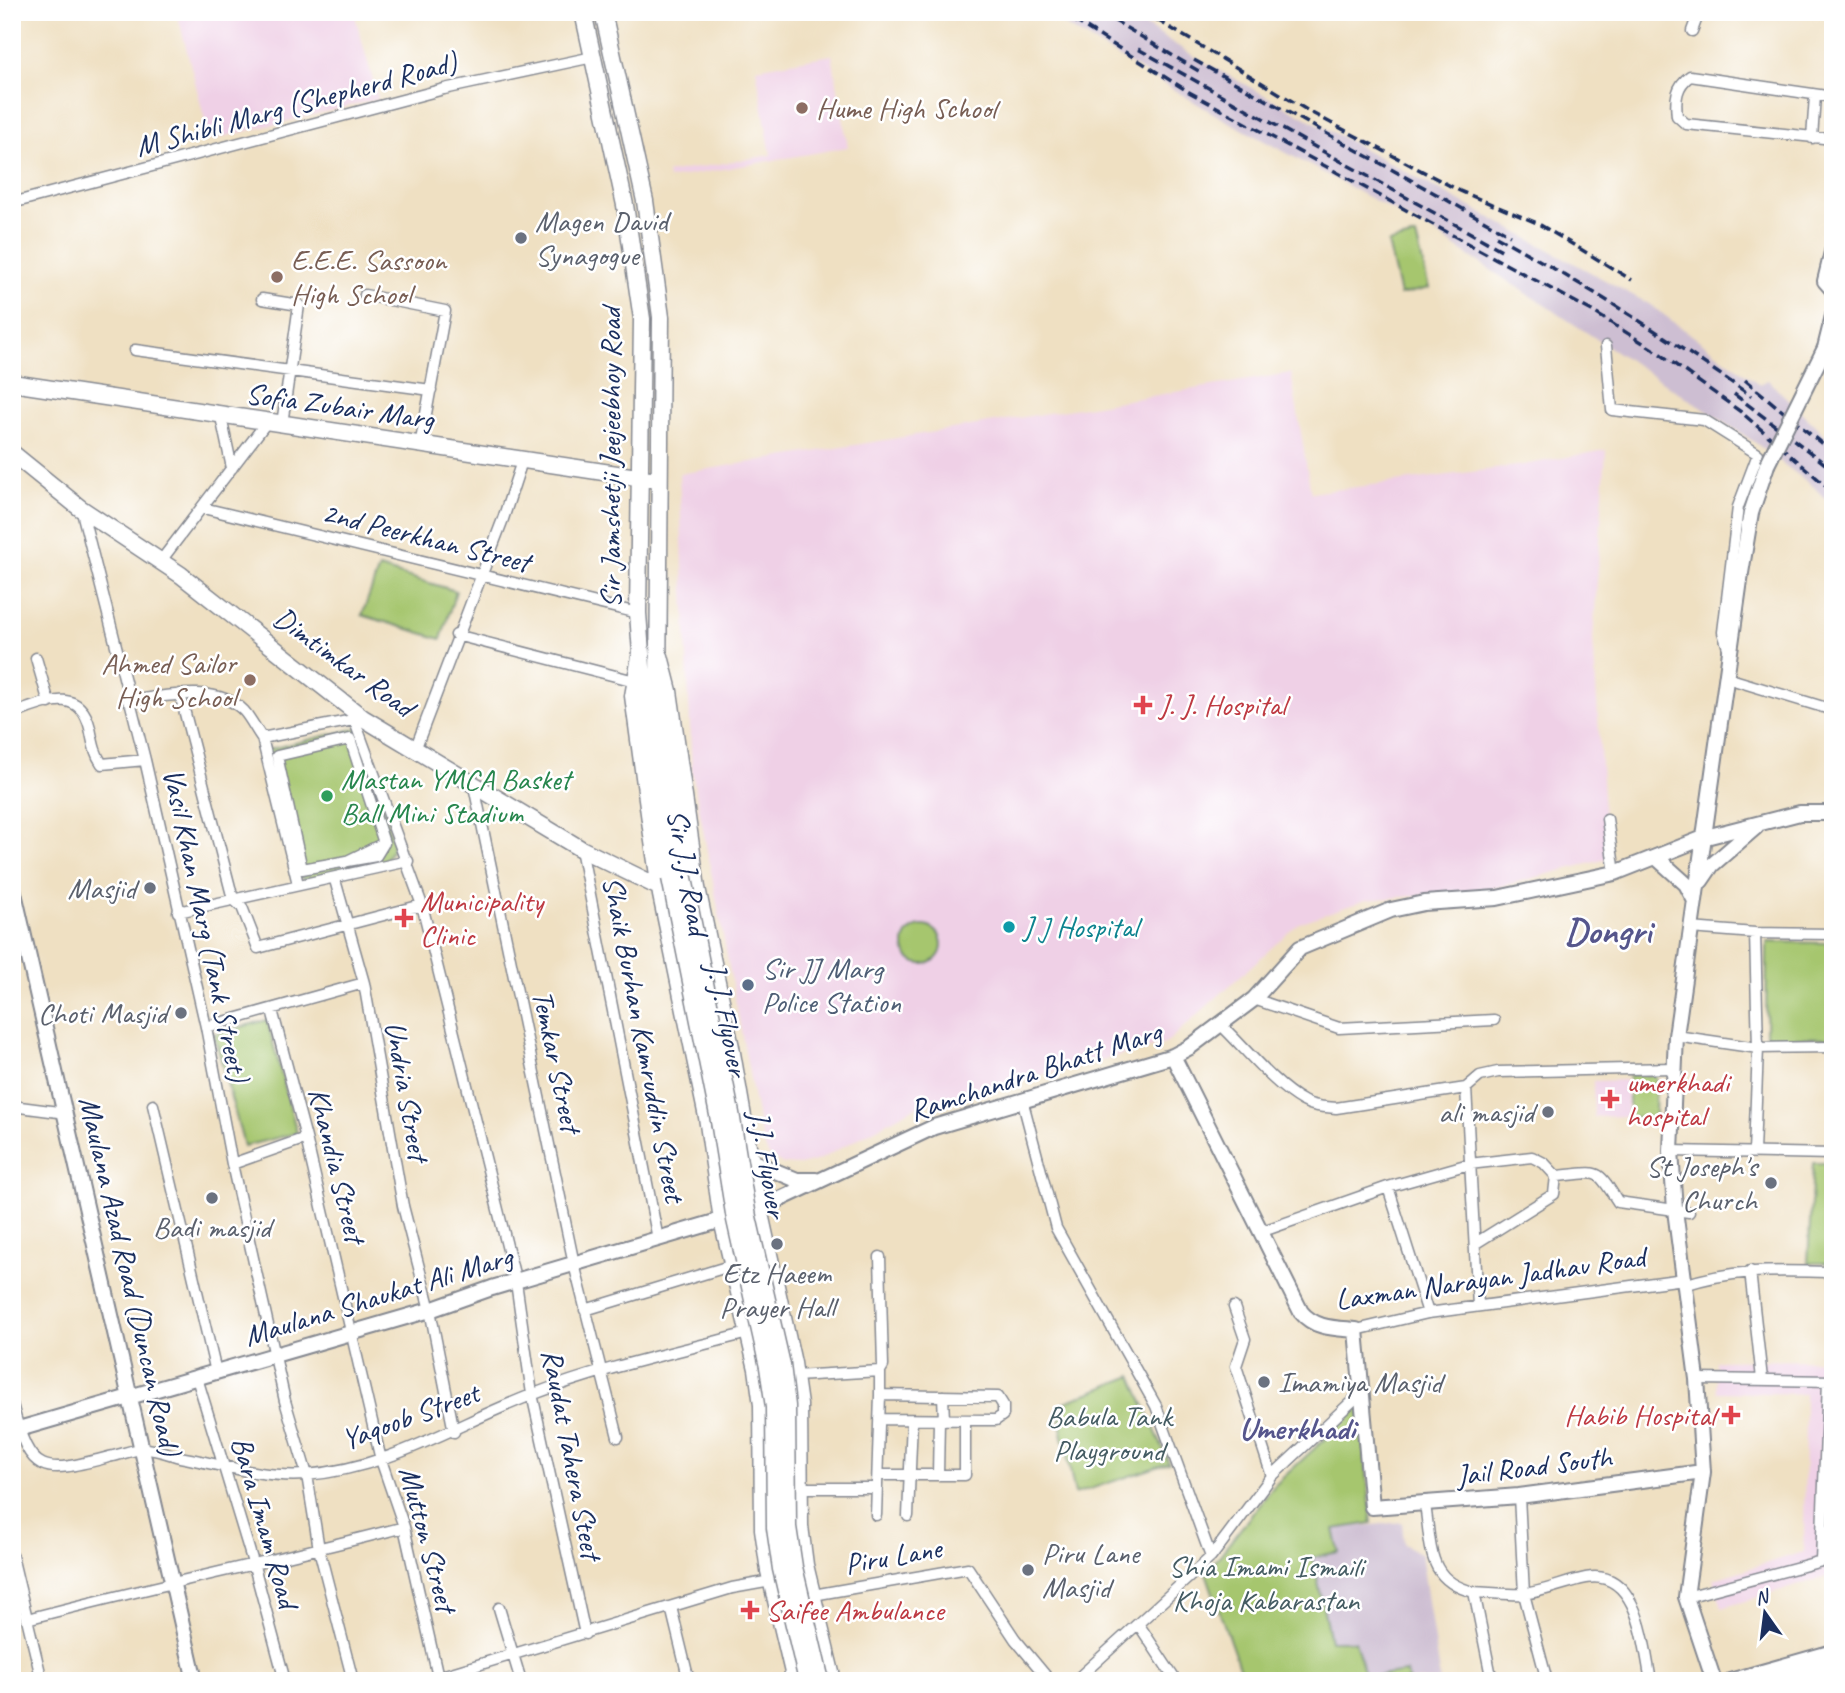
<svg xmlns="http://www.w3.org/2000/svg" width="1845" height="1693" font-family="Caveat,sans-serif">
  <rect width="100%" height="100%" fill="#fff"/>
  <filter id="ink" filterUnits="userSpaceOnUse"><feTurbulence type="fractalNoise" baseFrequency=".0143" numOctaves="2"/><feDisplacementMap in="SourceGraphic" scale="14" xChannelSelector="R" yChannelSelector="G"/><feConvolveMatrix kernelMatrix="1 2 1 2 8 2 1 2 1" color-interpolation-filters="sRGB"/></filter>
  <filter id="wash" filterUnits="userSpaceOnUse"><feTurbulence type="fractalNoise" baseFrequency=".00686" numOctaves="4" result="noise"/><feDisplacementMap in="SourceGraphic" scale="28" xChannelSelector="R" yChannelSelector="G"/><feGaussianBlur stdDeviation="1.57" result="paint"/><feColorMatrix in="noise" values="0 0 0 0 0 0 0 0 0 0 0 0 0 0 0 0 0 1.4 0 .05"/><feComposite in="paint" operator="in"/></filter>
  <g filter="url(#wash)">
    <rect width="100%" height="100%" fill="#efe0c2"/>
    <path fill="#efd0e6" d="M177,12H354L378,99L210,140Z
      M832,55L848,147L668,179L667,173L771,155L756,68Z
      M1291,373L1311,493L1518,466L1606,450L1593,639L1607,859L1486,890L1366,900L1299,923L1165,1044L917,1106L819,1160L800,1165L782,1164L769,1156L762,1141L692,771L679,474Z
      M1626,1080L1627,1116L1594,1117L1593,1081Z
      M1833,1360V1575L1722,1608L1714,1579L1804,1552L1805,1394L1717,1392L1716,1361Z"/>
    <path fill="#cdbed2" d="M1042,12H1124L1200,60L1649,304L1759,384L1768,380L1833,443V507L1814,487L1753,441L1431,231L1218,116Z
      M1402,1522L1404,1544L1421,1554L1440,1681H1409L1406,1672L1366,1678L1330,1641L1313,1556L1339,1552L1333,1529Z"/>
    <path fill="#a6c66e" stroke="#607a66" stroke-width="2" d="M1416,236L1429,288L1400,295L1388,243Z
      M379,568L456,591L441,639L362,615Z
      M358,728L393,842L392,850L382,864L315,881L302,878L296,872L266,750Z
      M904 945a19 19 0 1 1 38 0a19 19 0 1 1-38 0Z
      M1767,942L1833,943V1038L1766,1037Z
      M267,1020L297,1133L244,1146L214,1034Z
      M1629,1075H1656L1655,1118L1629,1117Z
      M1813,1163H1833V1263H1808Z
      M1132,1376L1169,1463L1075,1494L1060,1422L1063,1403Z
      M1360,1406L1372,1523L1334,1529L1339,1552L1313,1557L1330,1641H1355L1366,1678L1406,1672L1409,1681H1244L1206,1573L1274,1486Z"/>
  </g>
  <g filter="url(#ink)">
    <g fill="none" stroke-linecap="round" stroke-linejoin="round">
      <g stroke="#858890" stroke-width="13">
        <path id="street" d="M1692,31L1699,12
          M1833,97L1690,76C1676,86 1675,99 1677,116L1686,124L1833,139
          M1812,138L1815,96
          M12,203L444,89L593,57
          M365,295L445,311L420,446
          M262,299L299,305L282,424
          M1606,346L1612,410L1704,420L1758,454L1738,507L1723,632L1728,648
          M135,350L431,390
          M221,417L232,468
          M81,508L145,760L206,1027L232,1164L285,1401L307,1475L319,1549L353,1681
          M203,508L638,613
          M160,562L266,423
          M456,635L635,681
          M36,658L49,703
          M1727,678L1833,710
          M180,694L233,899L242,907L258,948L422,905
          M128,701C162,697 217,683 244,711C251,719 256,730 262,738L358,719
          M12,714C43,704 79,684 90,728C93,742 94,752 102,764L145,760
          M354,719L422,905L516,1282L532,1394L585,1634
          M262,738L298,884
          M416,747L503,519L522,461
          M474,786L574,1264L618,1437
          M1607,819L1615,873
          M581,849L658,1239
          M343,863L384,843L350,739L277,756L302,869L376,856L384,843
          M335,880L364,983L403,1206L430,1310L454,1432
          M178,912L408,861
          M1690,928L1755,933L1833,934
          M1254,999L1339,1028L1494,1020
          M272,1010L306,1138L381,1460L404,1527L438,1677
          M1221,1025C1245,1048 1275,1086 1303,1101C1313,1107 1326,1107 1336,1108L1466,1088L1480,1076L1498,1072L1673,1068
          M206,1027L364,983
          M1676,1036L1758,1048L1833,1047
          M1466,1088L1478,1306
          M1023,1103L1056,1228L1156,1406L1211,1557
          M153,1105L216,1372
          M12,1106L66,1113
          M1671,1151L1833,1154
          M1754,1152L1758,1048L1755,933
          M232,1164L306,1138
          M1388,1187L1428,1313
          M1263,1231L1388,1187L1469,1164L1532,1157L1544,1163L1556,1176C1600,1173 1595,1165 1618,1202L1689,1212
          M1476,1243L1554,1194L1556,1176
          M1750,1271L1762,1379
          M1684,1285C1735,1268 1780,1271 1833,1272
          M1234,1307L1245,1339L1236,1366L1272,1476
          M585,1310L733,1265
          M1356,1330L1428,1313L1684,1279
          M880,1371V1395
          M795,1376L880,1371L883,1366L880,1257
          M197,1378L254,1566L285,1681
          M1697,1379L1833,1381
          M943,1396L944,1420
          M12,1404C31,1480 45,1473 113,1456C123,1454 134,1449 144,1449C156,1449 169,1454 180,1457C222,1465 263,1478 306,1475C392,1468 457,1423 534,1394C604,1367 677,1352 748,1333
          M878,1475H965V1420
          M938,1475L939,1420
          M800,1488H877
          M1519,1496L1524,1594L1547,1681
          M1425,1505C1432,1547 1426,1581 1474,1592L1492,1681
          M876,1515L880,1395L998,1397L1003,1405V1415L996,1420L879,1419
          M908,1516L912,1420
          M12,1556L42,1681
          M1821,1561L1828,1381
          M1474,1592C1490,1593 1507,1595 1523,1594C1544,1592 1565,1582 1586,1578C1639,1568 1644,1647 1651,1681
          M813,1595L968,1568L1015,1639L1050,1681
          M1686,1597L1833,1558
          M671,1607L689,1681
          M499,1608L521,1681
          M27,1619C152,1586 279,1560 404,1527
          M1139,1625L1176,1681
          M178,1681L194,1676
          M425,1681L732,1588L771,1581
          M1075,1681L1211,1557L1272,1476L1361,1393"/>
      </g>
      <g stroke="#858890" stroke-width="18">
        <path id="secondary" d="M1833,248L1825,281L1833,290
          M1825,348L1833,316
          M1656,857L1686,884L1695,901
          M1701,881L1712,865L1756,827
          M12,884L195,1681
          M1173,1056L1301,1312C1315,1329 1335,1328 1356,1330L1372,1507L1519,1496L1703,1472
          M751,1161L797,1180H816
          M12,1431L430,1310L492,1288L759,1209L934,1127L1173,1056L1190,1047L1254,999L1300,948L1391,910L1424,903L1497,898L1615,873L1706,837L1800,813H1833
          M1714,1681L1686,1597L1703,1472L1697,1379L1675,1210L1671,1151L1676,1036L1741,573L1751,513L1767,465
          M1730,1681L1833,1652
          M1778,1681L1833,1665"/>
      </g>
      <g stroke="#858890" stroke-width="19">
        <path id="primary" d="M583,12L625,205L642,319L638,613L644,694L670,878
          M603,12L645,201L661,317L658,692L683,873
          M12,383L650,479
          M12,453L80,508L181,575L363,718L581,849L661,888
          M660,656L669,691L697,888L731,1047L759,1209L793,1363L799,1405L800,1526L805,1565L833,1681
          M640,657L633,696L651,828L661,895L707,1117L722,1220L757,1369L762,1405L763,1529L769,1571L795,1681"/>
      </g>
      <use href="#street" stroke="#fff" stroke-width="10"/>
      <use href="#secondary" stroke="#fff" stroke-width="14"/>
      <use href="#primary" stroke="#fff" stroke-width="16"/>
      <path stroke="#1b2f5e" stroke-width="3.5" stroke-dasharray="10 5" stroke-linecap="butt" d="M1061,12L1189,92L1592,311L1659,353L1741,412L1833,492
        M1100,12L1202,73
        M1144,12L1312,113L1460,191L1537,223L1632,280
        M1138,49L1505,252
        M1194,60L1510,235
        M1496,236C1585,285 1668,337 1751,396
        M1745,380L1833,453
        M1734,394L1833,470"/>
      <g stroke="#858890" stroke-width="18" stroke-linecap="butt">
        <path id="secondary-bridge" d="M1767,465L1825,348"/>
      </g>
      <g stroke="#858890" stroke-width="19" stroke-linecap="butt">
        <path id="primary-bridge" d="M683,873L731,1113L748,1217L782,1365L787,1406L788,1527L794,1567L821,1681
          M670,878L718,1115L735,1220L768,1367L774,1407L775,1528L781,1569L807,1681"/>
      </g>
      <use href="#secondary-bridge" stroke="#fff" stroke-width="14"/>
      <use href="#primary-bridge" stroke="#fff" stroke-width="16"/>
    </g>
  </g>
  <g fill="#8d6e63" stroke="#fff" stroke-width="2.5">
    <circle cx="802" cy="108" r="7"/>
    <circle cx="277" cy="277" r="7"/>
    <circle cx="250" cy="680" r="7"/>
  </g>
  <g fill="#6b7280" stroke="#fff" stroke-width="2.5">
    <circle cx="521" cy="238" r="7"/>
    <circle cx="150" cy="888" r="7"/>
    <circle cx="181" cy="1013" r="7"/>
    <circle cx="1548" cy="1112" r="7"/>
    <circle cx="1771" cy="1183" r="7"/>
    <circle cx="212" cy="1198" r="7"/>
    <circle cx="777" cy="1244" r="7"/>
    <circle cx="1264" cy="1382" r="7"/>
    <circle cx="1028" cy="1570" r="7"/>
  </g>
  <g fill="#e0444e" stroke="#fff" stroke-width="2.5">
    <path d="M1139.5 694.5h7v7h7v7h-7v7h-7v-7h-7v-7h7z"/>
    <path d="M400.5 907.5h7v7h7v7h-7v7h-7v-7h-7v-7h7z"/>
    <path d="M1606.5 1088.5h7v7h7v7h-7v7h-7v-7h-7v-7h7z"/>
    <path d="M1727.5 1404.5h7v7h7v7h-7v7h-7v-7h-7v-7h7z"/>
    <path d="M746.5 1599.5h7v7h7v7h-7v7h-7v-7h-7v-7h7z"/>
  </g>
  <circle fill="#2e9e5b" stroke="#fff" stroke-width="2.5" cx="327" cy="796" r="7"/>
  <circle fill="#0f9aa8" stroke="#fff" stroke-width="2.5" cx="1009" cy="927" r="7"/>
  <circle fill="#5c6f8a" stroke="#fff" stroke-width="2.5" cx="748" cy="985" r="7"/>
  <g text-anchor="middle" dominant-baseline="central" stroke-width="5" stroke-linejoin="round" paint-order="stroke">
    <g font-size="30" fill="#1b2f5e" stroke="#fff">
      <text transform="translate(296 104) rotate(-15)">M Shibli Marg (Shepherd Road)</text>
      <text transform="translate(340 406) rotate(8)">Sofia Zubair Marg</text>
      <text transform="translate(610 458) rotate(-90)">Sir Jamshetji Jeejeebhoy Road</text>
      <text transform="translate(426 537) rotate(14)">2nd Peerkhan Street</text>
      <text transform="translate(344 662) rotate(36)">Dimtimkar Road</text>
      <text transform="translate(688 872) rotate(80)">Sir J.J. Road</text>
      <text transform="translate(206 925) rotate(78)">Vasil Khan Marg (Tank Street)</text>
      <text transform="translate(727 1019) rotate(78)">J. J. Flyover</text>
      <text transform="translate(644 1039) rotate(79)">Shaik Burhan Kamruddin Street</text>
      <text transform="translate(557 1061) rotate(78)">Temkar Street</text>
      <text transform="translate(1035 1071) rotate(-18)">Ramchandra Bhatt Marg</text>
      <text transform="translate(407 1091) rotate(80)">Undria Street</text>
      <text transform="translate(768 1164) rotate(80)">J.J. Flyover</text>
      <text transform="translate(337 1165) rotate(76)">Khandia Street</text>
      <text transform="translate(130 1276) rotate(77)">Maulana Azad Road (Duncan Road)</text>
      <text transform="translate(1490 1278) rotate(-8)">Laxman Narayan Jadhav Road</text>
      <text transform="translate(378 1296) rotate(-17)">Maulana Shaukat Ali Marg</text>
      <text transform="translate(410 1416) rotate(-20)">Yaqoob Street</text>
      <text transform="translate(572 1454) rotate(79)">Raudat Tahera Steet</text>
      <text transform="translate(1534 1466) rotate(-7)">Jail Road South</text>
      <text transform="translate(265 1522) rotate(74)">Bara Imam Road</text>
      <text transform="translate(428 1539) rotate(75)">Mutton Street</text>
      <text transform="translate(893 1556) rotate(-10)">Piru Lane</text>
    </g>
    <g font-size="30" fill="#785e54" stroke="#fff" text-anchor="start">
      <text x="816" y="108">Hume High School</text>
      <text x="291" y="260">E.E.E. Sassoon<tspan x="291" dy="34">High School</tspan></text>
      <text x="236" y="663" text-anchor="end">Ahmed Sailor<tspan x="236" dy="34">High School</tspan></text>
    </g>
    <g font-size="30" fill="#5b616d" stroke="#fff" text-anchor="end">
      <text x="535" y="221" text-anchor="start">Magen David<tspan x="535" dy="34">Synagogue</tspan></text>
      <text x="136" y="888">Masjid</text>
      <text x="167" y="1013">Choti Masjid</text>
      <text x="1534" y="1112">ali masjid</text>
      <text x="1757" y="1166">St Joseph's<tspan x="1757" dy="34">Church</tspan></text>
      <text x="212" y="1227" text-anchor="middle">Badi masjid</text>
      <text x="777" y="1273" text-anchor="middle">Etz Haeem<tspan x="777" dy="34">Prayer Hall</tspan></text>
      <text x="1278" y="1382" text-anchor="start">Imamiya Masjid</text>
      <text x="1042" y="1553" text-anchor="start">Piru Lane<tspan x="1042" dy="34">Masjid</tspan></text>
    </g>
    <g font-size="30" fill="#be3a42" stroke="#fff" text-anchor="start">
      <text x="1159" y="705">J. J. Hospital</text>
      <text x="420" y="901">Municipality<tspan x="420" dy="34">Clinic</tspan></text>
      <text x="1626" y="1082">umerkhadi<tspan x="1626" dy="34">hospital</tspan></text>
      <text x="1715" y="1415" text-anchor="end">Habib Hospital</text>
      <text x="766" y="1610">Saifee Ambulance</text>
    </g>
    <g font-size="30" fill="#27864d" stroke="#fff" text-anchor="start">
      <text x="341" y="779">Mastan YMCA Basket<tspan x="341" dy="34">Ball Mini Stadium</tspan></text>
    </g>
    <g font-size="30" fill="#0d838f" stroke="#fff" text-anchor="start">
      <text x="1023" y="927">J J Hospital</text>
    </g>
    <g font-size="30" fill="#4e5e75" stroke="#fff" text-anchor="start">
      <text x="762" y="968">Sir JJ Marg<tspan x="762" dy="34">Police Station</tspan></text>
    </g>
    <g font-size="30" fill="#455c63" stroke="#fff">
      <text x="1109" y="1416">Babula Tank<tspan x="1109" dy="34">Playground</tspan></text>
      <text x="1266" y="1566">Shia Imami Ismaili<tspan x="1266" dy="34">Khoja Kabarastan</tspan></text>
    </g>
    <g font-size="32" font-weight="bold" fill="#56568c" stroke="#fff">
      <text x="1297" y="1428">Umerkhadi</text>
    </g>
    <g font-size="37" font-weight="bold" fill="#56568c" stroke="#fff">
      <text x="1608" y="930">Dongri</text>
    </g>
  </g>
  <rect width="1845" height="1693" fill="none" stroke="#fff" stroke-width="42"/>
  <g transform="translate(1765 1613) rotate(346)" stroke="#ffffff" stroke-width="5" paint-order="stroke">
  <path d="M0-5L12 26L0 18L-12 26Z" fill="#1b2f5e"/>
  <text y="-10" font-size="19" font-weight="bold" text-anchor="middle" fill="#1b2f5e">N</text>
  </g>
</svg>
